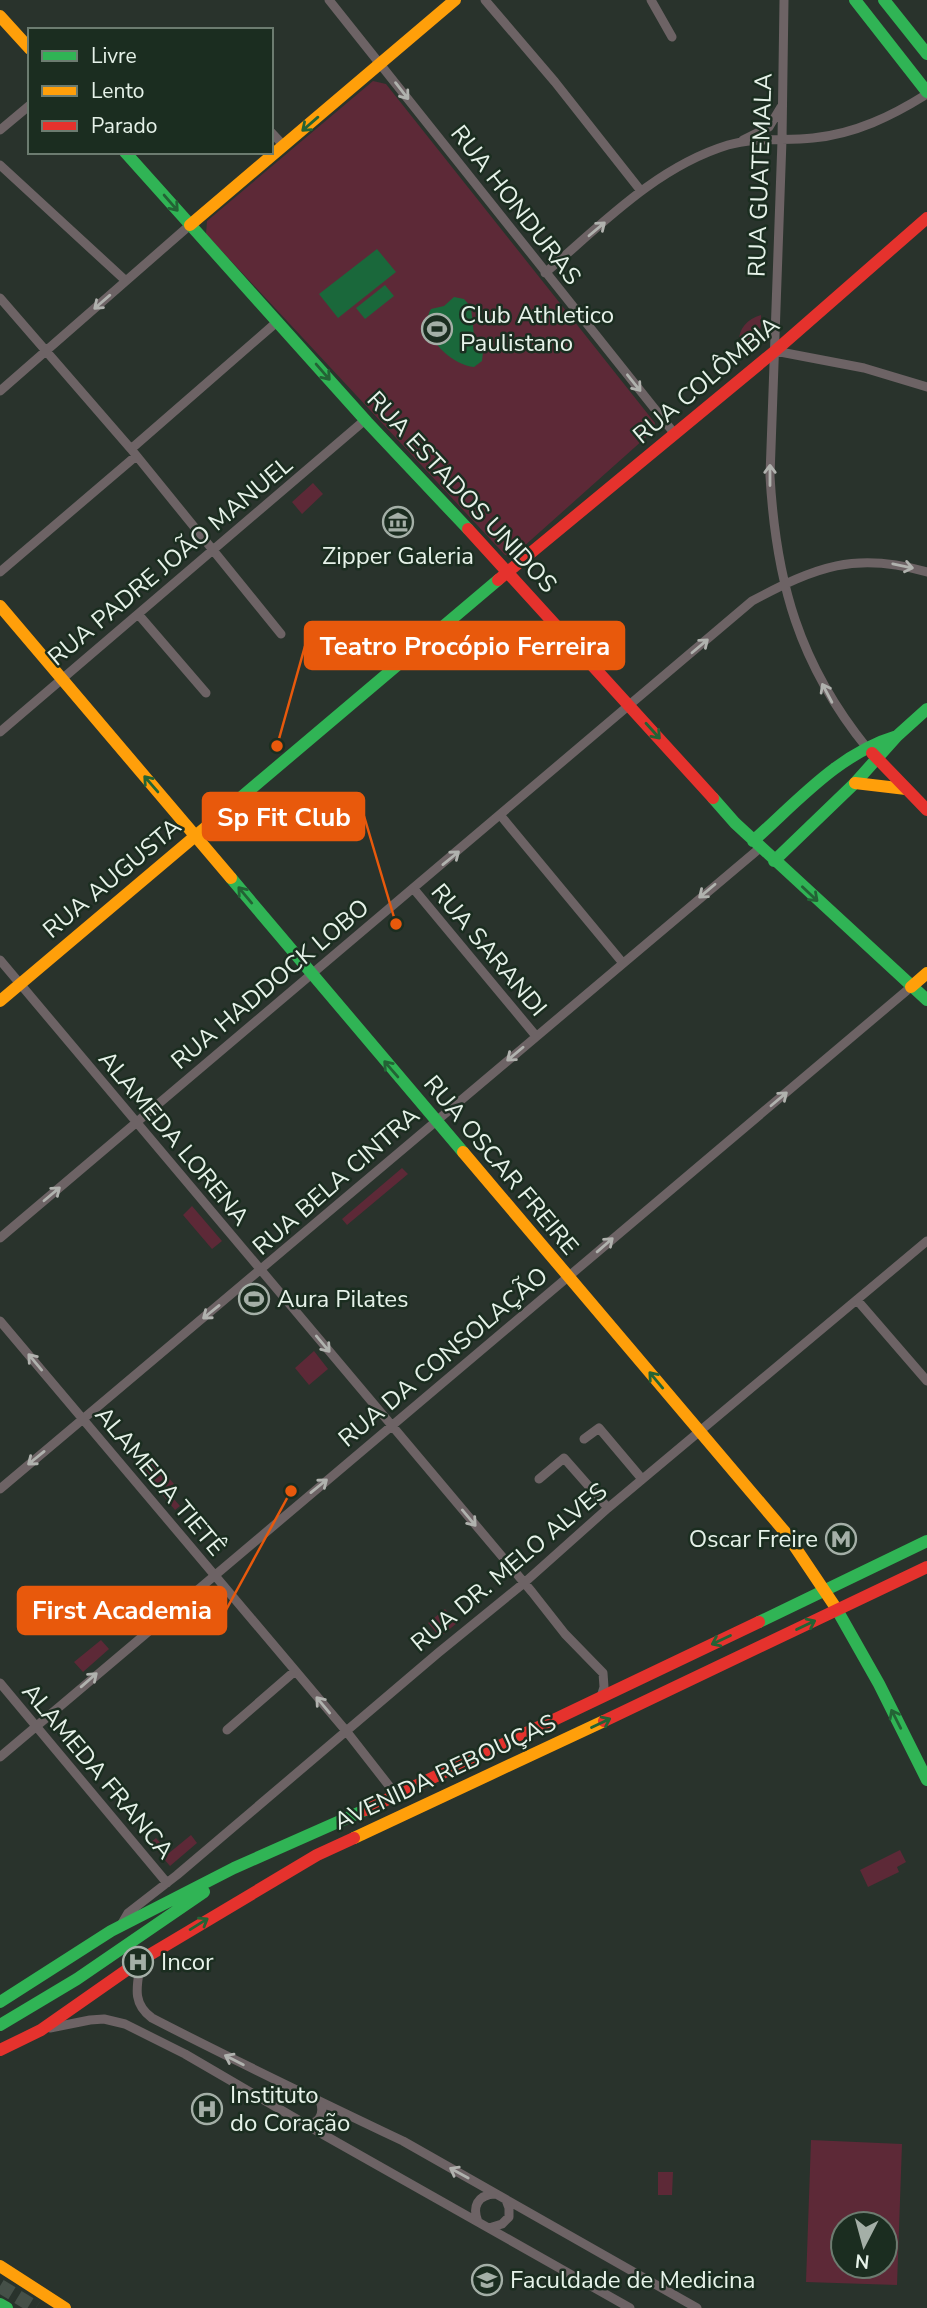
<svg xmlns="http://www.w3.org/2000/svg" width="927" height="2308" font-family="'Nunito Sans',sans-serif">
  <rect width="100%" height="100%" fill="#29332c"/>
  <path fill="#5d2937" fill-rule="evenodd" d="M373,81L386,84L655,423L653,431L513,556L505,555L206,234L207,221Z
    M761,315C761,337 759,341 742,355C734,337 742,320 761,315Z
    M313,483L323,494L302,514L292,502Z
    M402,1168L408,1174L347,1225L342,1219Z
    M192,1206L222,1241L212,1249L183,1215Z
    M314,1351L328,1369L309,1385L295,1368Z
    M152,1458L174,1484L166,1490L180,1506L175,1510L140,1468Z
    M445,1609L457,1623L440,1637L428,1623Z
    M101,1640L109,1649L83,1672L74,1662Z
    M191,1835L197,1843L170,1866L150,1843L156,1838L169,1853Z
    M900,1850L906,1862L897,1867L899,1872L868,1887L860,1870Z
    M811,2140L902,2144L897,2285L806,2282ZM885,2224V2266H843V2224Z
    M658,2172H673L672,2195H658Z"/>
  <path fill="#1a683b" d="M377,249L396,272L338,318L319,294Z
    M385,285L394,296L365,319L356,308Z
    M454,297L464,299L471,307L474,336L483,352L482,361L474,367C451,365 416,333 431,309L444,306Z"/>
  <g fill="none" stroke-linecap="round" stroke-linejoin="round">
    <path stroke="#455048" stroke-width="14" stroke-dasharray="14 7" stroke-linecap="butt" d="M0,2286L36,2308"/>
    <path stroke="#6d6365" stroke-width="9" d="M329,0L674,433
      M485,0L555,82L641,191
      M651,0L672,37
      M784,0L782,140L770,476C776,582 799,664 867,748
      M0,130L30,105
      M271,132L284,146
      M743,140L769,127L781,107
      M0,165L126,281
      M545,273C601,225 656,167 728,145C755,137 785,141 813,138C855,134 892,116 927,94
      M0,298L131,449L281,634
      M775,351L864,368L927,387
      M0,391L190,225
      M131,449L278,321
      M0,572L136,456
      M138,614L206,693
      M0,732L365,420
      M501,816L622,962
      M413,888L536,1036
      M0,960L532,1592L565,1634L603,1673L604,1687L601,1697
      M0,1238L752,601C816,567 855,551 927,572
      M857,1300L927,1381
      M0,1321L347,1732L397,1796
      M584,1439L599,1428L642,1479
      M539,1479L564,1458L608,1508
      M0,1489L760,848
      M0,1683L167,1883
      M227,1730L295,1671
      M0,1757L911,987
      M121,1925L128,1913L177,1875L438,1653L524,1583L608,1508L927,1241
      M141,1960C138,1983 130,2002 152,2018C235,2061 319,2101 403,2141L697,2308
      M50,2028L90,2020L104,2019L125,2024L185,2054L324,2135L630,2308
      M305,2124C318,2124 324,2116 321,2104
      M478,2222C472,2207 477,2195 495,2194
      M489,2228L502,2224L509,2217V2208L506,2200"/>
    <path stroke="#30b455" stroke-width="12" d="M855,0L927,92
      M884,0L927,54
      M125,152L367,422L468,529
      M713,798L735,823L927,1000
      M219,816L498,580
      M753,841C797,802 839,753 897,736
      M774,861L855,783L897,736L927,709
      M231,878L463,1152
      M836,1608L879,1684L927,1780
      M759,1622L927,1541
      M0,2002L111,1931L234,1868L365,1810
      M0,2025L77,1979L204,1892
      M0,2304L7,2308"/>
    <path stroke="#ff9f0a" stroke-width="12" d="M0,16L30,49
      M190,225L455,0
      M0,606L231,878
      M855,783L906,789
      M911,987L927,973
      M0,1001L219,816
      M463,1152L785,1532L836,1608
      M354,1838L604,1721
      M0,2266L65,2308"/>
    <path stroke="#e5322d" stroke-width="12" d="M468,529L713,798
      M498,580L775,351L927,218
      M872,753L927,810
      M604,1721L927,1567
      M365,1810L759,1622
      M0,2050L41,2030L141,1960L317,1855L354,1838"/>
  </g>
  <defs><path id="oneway-shaft" d="M-6 0H5M1.5-3L5.5 0L1.5 3" fill="none" stroke-width="1.6" stroke-linecap="round" stroke-linejoin="round" transform="scale(1.75)"/></defs>
  <g stroke="#b0b2ae">
    <use href="#oneway-shaft" transform="translate(402 91) rotate(52)"/>
    <use href="#oneway-shaft" transform="translate(597 229) rotate(-40)"/>
    <use href="#oneway-shaft" transform="translate(102 302) rotate(139)"/>
    <use href="#oneway-shaft" transform="translate(634 383) rotate(51)"/>
    <use href="#oneway-shaft" transform="translate(770 475) rotate(-90)"/>
    <use href="#oneway-shaft" transform="translate(903 566) rotate(12)"/>
    <use href="#oneway-shaft" transform="translate(700 646) rotate(-40)"/>
    <use href="#oneway-shaft" transform="translate(827 693) rotate(-118)"/>
    <use href="#oneway-shaft" transform="translate(451 858) rotate(-39)"/>
    <use href="#oneway-shaft" transform="translate(707 891) rotate(140)"/>
    <use href="#oneway-shaft" transform="translate(515 1054) rotate(140)"/>
    <use href="#oneway-shaft" transform="translate(779 1099) rotate(-40)"/>
    <use href="#oneway-shaft" transform="translate(52 1194) rotate(-40)"/>
    <use href="#oneway-shaft" transform="translate(605 1245) rotate(-41)"/>
    <use href="#oneway-shaft" transform="translate(211 1312) rotate(141)"/>
    <use href="#oneway-shaft" transform="translate(323 1344) rotate(50)"/>
    <use href="#oneway-shaft" transform="translate(35 1362) rotate(-130)"/>
    <use href="#oneway-shaft" transform="translate(36 1458) rotate(141)"/>
    <use href="#oneway-shaft" transform="translate(319 1486) rotate(-39)"/>
    <use href="#oneway-shaft" transform="translate(469 1518) rotate(50)"/>
    <use href="#oneway-shaft" transform="translate(89 1680) rotate(-41)"/>
    <use href="#oneway-shaft" transform="translate(323 1705) rotate(-130)"/>
    <use href="#oneway-shaft" transform="translate(234 2060) rotate(-153)"/>
    <use href="#oneway-shaft" transform="translate(459 2173) rotate(-151)"/>
  </g>
  <g stroke="#236335">
    <use href="#oneway-shaft" transform="translate(310 124) rotate(139)"/>
    <use href="#oneway-shaft" transform="translate(171 203) rotate(49)"/>
    <use href="#oneway-shaft" transform="translate(323 372) rotate(49)"/>
    <use href="#oneway-shaft" transform="translate(653 731) rotate(48)"/>
    <use href="#oneway-shaft" transform="translate(151 784) rotate(-131)"/>
    <use href="#oneway-shaft" transform="translate(810 894) rotate(43)"/>
    <use href="#oneway-shaft" transform="translate(245 895) rotate(-130)"/>
    <use href="#oneway-shaft" transform="translate(391 1069) rotate(-131)"/>
    <use href="#oneway-shaft" transform="translate(656 1380) rotate(-130)"/>
    <use href="#oneway-shaft" transform="translate(806 1625) rotate(-26)"/>
    <use href="#oneway-shaft" transform="translate(721 1640) rotate(155)"/>
    <use href="#oneway-shaft" transform="translate(896 1719) rotate(-117)"/>
    <use href="#oneway-shaft" transform="translate(601 1723) rotate(-25)"/>
    <use href="#oneway-shaft" transform="translate(199 1924) rotate(-32)"/>
  </g>
  <defs>
    <g id="stadium-ring" transform="scale(1.575)"><circle r="9.5" fill="#1b2d20" stroke="#a4afa7" stroke-width="1.5"/><path d="M0-5a6.5 5 0 1 0 0 10a6.5 5 0 1 0 0-10ZM-3.5-1.8h7v3.6h-7Z" fill="#a4afa7"/></g>
    <g id="museum-ring" transform="scale(1.575)"><circle r="9.5" fill="#1b2d20" stroke="#a4afa7" stroke-width="1.5"/><path d="M0-6L6-3V-2H-6V-3ZM-5-1h2V3h-2ZM-1-1h2V3h-2ZM3-1h2V3H3ZM-6 4H6V6H-6Z" fill="#a4afa7"/></g>
    <g id="metro-ring" transform="scale(1.575)"><circle r="9.5" fill="#1b2d20" stroke="#a4afa7" stroke-width="1.5"/><path d="M-5.5 5V-5H-3L0 0L3-5H5.5V5H3V-.5L0 4L-3-.5V5Z" fill="#a4afa7"/></g>
    <g id="hospital-ring" transform="scale(1.575)"><circle r="9.5" fill="#1b2d20" stroke="#a4afa7" stroke-width="1.5"/><path d="M-5-5h3v3.5h4V-5h3V5h-3V1.5h-4V5h-3Z" fill="#a4afa7"/></g>
    <g id="university-ring" transform="scale(1.575)"><circle r="9.5" fill="#1b2d20" stroke="#a4afa7" stroke-width="1.5"/><path d="M0-5L7-2L0 1L-7-2ZM-4 1L0 2.5L4 1V4Q0 6-4 4Z" fill="#a4afa7"/></g>
  </defs>
  <g fill-rule="evenodd">
    <use href="#stadium-ring" x="437" y="329"/>
    <use href="#museum-ring" x="398" y="522"/>
    <use href="#stadium-ring" x="254" y="1299"/>
    <use href="#metro-ring" x="841" y="1539"/>
    <use href="#hospital-ring" x="138" y="1962"/>
    <use href="#hospital-ring" x="207" y="2109"/>
    <use href="#university-ring" x="487" y="2280"/>
  </g>
  <g text-anchor="middle" dominant-baseline="central" stroke-width="5" stroke-linejoin="round" paint-order="stroke">
    <g font-size="24" fill="#e6f2e9" stroke="#1b2d20">
      <text transform="translate(760 175) rotate(-88)">RUA GUATEMALA</text>
      <text transform="translate(516 205) rotate(52)">RUA HONDURAS</text>
      <text transform="translate(706 380) rotate(-40)">RUA COLÔMBIA</text>
      <text transform="translate(462 492) rotate(47)">RUA ESTADOS UNIDOS</text>
      <text transform="translate(170 561) rotate(-40)">RUA PADRE JOÃO MANUEL</text>
      <text transform="translate(112 878) rotate(-40)">RUA AUGUSTA</text>
      <text transform="translate(489 950) rotate(50)">RUA SARANDI</text>
      <text transform="translate(270 984) rotate(-40)">RUA HADDOCK LOBO</text>
      <text transform="translate(174 1138) rotate(50)">ALAMEDA LORENA</text>
      <text transform="translate(501 1165) rotate(50)">RUA OSCAR FREIRE</text>
      <text transform="translate(336 1181) rotate(-41)">RUA BELA CINTRA</text>
      <text transform="translate(443 1357) rotate(-40)">RUA DA CONSOLAÇÃO</text>
      <text transform="translate(160 1481) rotate(50)">ALAMEDA TIETÊ</text>
      <text transform="translate(509 1567) rotate(-40)">RUA DR. MELO ALVES</text>
      <text transform="translate(98 1771) rotate(50)">ALAMEDA FRANCA</text>
      <text transform="translate(445 1772) rotate(-25)">AVENIDA REBOUÇAS</text>
    </g>
    <g font-size="24" fill="#e6f2e9" stroke="#1b2d20" text-anchor="start">
      <text x="460" y="315">Club Athletico<tspan x="460" dy="28">Paulistano</tspan></text>
      <text x="398" y="556" text-anchor="middle">Zipper Galeria</text>
      <text x="277" y="1299">Aura Pilates</text>
      <text x="818" y="1539" text-anchor="end">Oscar Freire</text>
      <text x="161" y="1962">Incor</text>
      <text x="230" y="2095">Instituto<tspan x="230" dy="28">do Coração</tspan></text>
      <text x="510" y="2280">Faculdade de Medicina</text>
    </g>
  </g>
  <path fill="none" stroke="#e8590c" stroke-width="2.5" d="M277 746L305 646M396 924L364 816M291 1491L226 1610"/>
  <g fill="#e8590c" stroke="#1b2d20" stroke-width="2.5">
    <circle cx="277" cy="746" r="7"/>
    <circle cx="396" cy="924" r="7"/>
    <circle cx="291" cy="1491" r="7"/>
  </g>
  <g fill="#e8590c" stroke="#e8590c" stroke-width="2.5">
    <rect x="305" y="622" width="319" height="47" rx="7"/>
    <rect x="203" y="793" width="161" height="47" rx="7"/>
    <rect x="18" y="1587" width="208" height="47" rx="7"/>
  </g>
  <g font-size="26" text-anchor="middle" font-weight="bold" fill="#fff">
    <text x="465" y="655">Teatro Procópio Ferreira</text>
    <text x="284" y="826">Sp Fit Club</text>
    <text x="122" y="1619">First Academia</text>
  </g>
  <rect x="28" y="28" width="245" height="126" fill="#1b2d20" stroke="#6c7c70" stroke-width="2"/>
  <rect x="42" y="51" width="35" height="10" fill="#30b455" stroke="#6c7c70" stroke-width="2"/>
  <text x="91" y="63" font-size="21" fill="#e6f2e9">Livre</text>
  <rect x="42" y="86" width="35" height="10" fill="#ff9f0a" stroke="#6c7c70" stroke-width="2"/>
  <text x="91" y="98" font-size="21" fill="#e6f2e9">Lento</text>
  <rect x="42" y="121" width="35" height="10" fill="#e5322d" stroke="#6c7c70" stroke-width="2"/>
  <text x="91" y="133" font-size="21" fill="#e6f2e9">Parado</text>
  <g transform="translate(864 2245) rotate(186)"><circle r="33" fill="#1b2d20" stroke="#6c7c70" stroke-width="2"/>
  <path d="M0-5L12 26L0 18L-12 26Z" fill="#a4afa7"/>
  <text y="-10" font-size="19" font-weight="bold" text-anchor="middle" fill="#e6f2e9">N</text>
  </g>
</svg>
